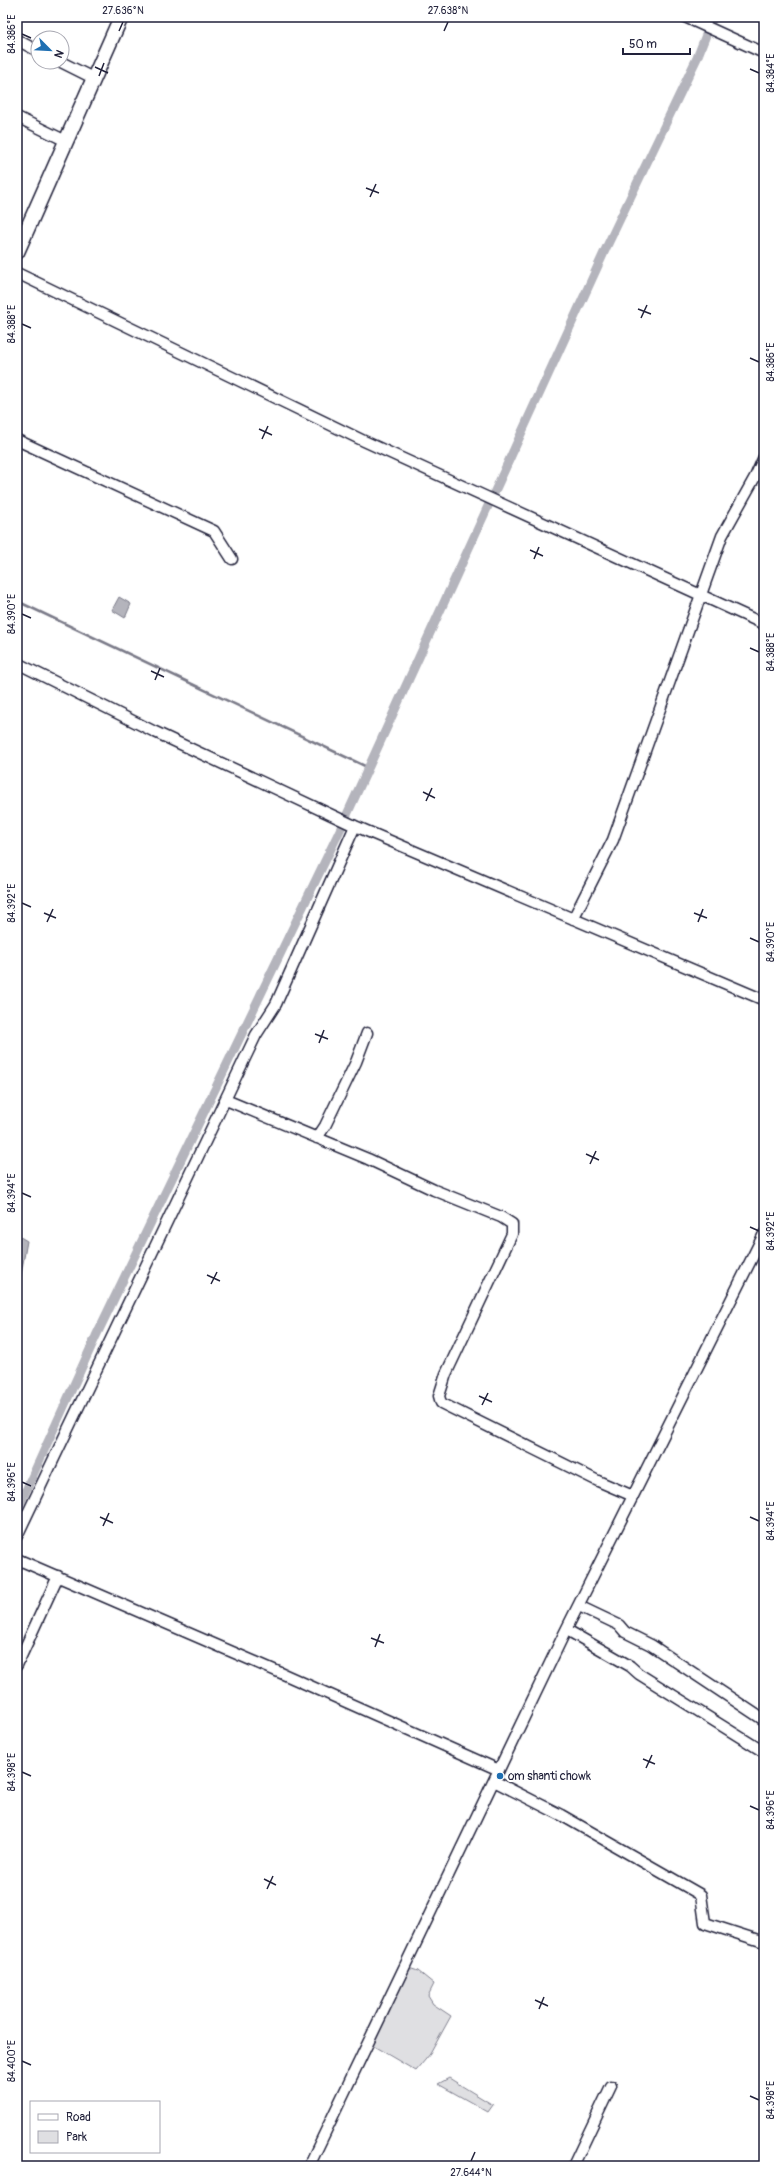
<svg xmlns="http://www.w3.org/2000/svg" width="781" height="2183" font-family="Pangolin,sans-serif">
  <rect width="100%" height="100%" fill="#fff"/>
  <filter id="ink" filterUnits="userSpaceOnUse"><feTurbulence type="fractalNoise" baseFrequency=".025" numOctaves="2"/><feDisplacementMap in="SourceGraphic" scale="8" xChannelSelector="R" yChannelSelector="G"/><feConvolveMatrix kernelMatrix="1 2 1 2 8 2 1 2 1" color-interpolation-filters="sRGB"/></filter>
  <g filter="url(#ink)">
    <path fill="#dfdfe2" stroke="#80808e" d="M406,1967L418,1971L434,1984L428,1996L433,2004L451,2016L430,2054L416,2071L370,2044Z
      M449,2078L493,2105L488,2112L438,2084Z"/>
    <path fill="#b4b4bc" stroke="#7a7a88" d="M119,597L131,604L125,618L112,610Z
      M17,1235L27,1241L19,1286L17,1287Z"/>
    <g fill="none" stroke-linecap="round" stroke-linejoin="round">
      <path stroke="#7a7a88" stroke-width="2.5" d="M17,601L367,767"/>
      <path stroke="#b4b4bc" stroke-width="9" d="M17,1510L96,1336L339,832L607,246L697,58L713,17"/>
      <g stroke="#22223b" stroke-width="13">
        <path id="street" d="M685,17L764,53
          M17,40L38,51
          M61,62L93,78
          M17,117L66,141
          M17,273L364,441L764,624
          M17,440L214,531L232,559
          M17,663L153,731L355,826L764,1000
          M573,919L613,840L722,536L755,477L764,457
          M226,1100L368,1159L434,1190L501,1217L512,1224V1234L446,1374L439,1396L441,1403L445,1405L598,1481L633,1496
          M317,1138L325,1126L356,1062L367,1033
          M17,1536L256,1035L276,1004L355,826
          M17,1559L281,1673L499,1770
          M579,1606L619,1625L625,1632L651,1645L764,1720
          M567,1630L630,1666L639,1674L764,1752
          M17,1665L58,1576
          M494,1781L561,1815L701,1895L705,1923L764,1942
          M309,2166L564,1634L764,1234
          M573,2166L611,2086"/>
      </g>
      <g stroke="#22223b" stroke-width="17">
        <path id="secondary" d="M17,252L121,17"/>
      </g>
      <use href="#street" stroke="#fff" stroke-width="10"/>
      <use href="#secondary" stroke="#fff" stroke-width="14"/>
    </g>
  </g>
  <path fill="none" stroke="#22223b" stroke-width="1.5" d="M119,31L123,22M444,31L448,22M22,34L31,38M95,67L108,73M750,69L759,73M99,76L104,63M366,188L379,193M370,197L376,184M638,309L651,314M641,318L647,305M22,324L31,328M750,358L759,362M259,429L272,435M262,439L268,426M530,550L543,556M534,559L539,547M22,614L31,618M750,648L759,652M151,671L164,677M155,680L160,668M423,792L435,798M426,801L432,788M22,903L31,907M44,913L56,918M694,913L707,918M47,922L53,909M698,922L703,909M750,938L759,942M315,1034L328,1039M319,1043L324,1030M586,1154L599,1160M590,1164L596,1151M22,1193L31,1197M750,1227L759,1231M207,1275L220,1281M211,1284L217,1272M479,1396L492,1402M482,1405L488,1393M22,1482L31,1486M100,1517L113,1523M750,1517L759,1521M103,1526L109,1513M371,1638L384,1643M375,1647L380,1634M643,1759L655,1764M646,1768L652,1755M22,1772L31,1776M750,1806L759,1810M264,1879L276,1885M267,1889L273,1876M535,2000L548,2006M539,2009L544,1997M22,2061L31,2065M750,2096L759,2100M471,2161L475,2152"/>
  <circle fill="#1f6fb2" stroke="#fff" stroke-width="1.5" cx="500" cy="1776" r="4"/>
  <g text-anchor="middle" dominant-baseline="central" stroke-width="4" stroke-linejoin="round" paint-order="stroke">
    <g font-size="12" fill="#22223b" stroke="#fff" text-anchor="start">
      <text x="508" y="1776">om shanti chowk</text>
    </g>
  </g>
  <rect width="781" height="2183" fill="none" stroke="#fff" stroke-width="44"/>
  <rect x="30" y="2101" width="130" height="52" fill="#ffffff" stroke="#a7a7b1"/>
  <rect x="38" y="2114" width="20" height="6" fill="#ffffff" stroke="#a7a7b1"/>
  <text x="66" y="2121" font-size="12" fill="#22223b">Road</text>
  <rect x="38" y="2131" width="20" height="12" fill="#dfdfe2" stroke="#a7a7b1"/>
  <text x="66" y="2141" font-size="12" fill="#22223b">Park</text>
  <g transform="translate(50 50) rotate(114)"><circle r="19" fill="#ffffff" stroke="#a7a7b1"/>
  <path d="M0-3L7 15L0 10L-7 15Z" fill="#1f6fb2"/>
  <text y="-6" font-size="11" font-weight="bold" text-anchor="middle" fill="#22223b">N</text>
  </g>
  <path d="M623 48v6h67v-6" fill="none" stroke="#22223b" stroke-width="2"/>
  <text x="629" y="48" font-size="12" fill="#22223b" stroke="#ffffff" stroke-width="3" paint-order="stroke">50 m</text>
  <rect x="22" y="22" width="737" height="2139" fill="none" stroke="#22223b" stroke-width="1.5"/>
  <g font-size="10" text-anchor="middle" fill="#22223b">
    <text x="123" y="14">27.636°N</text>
    <text x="448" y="14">27.638°N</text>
    <text transform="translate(11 34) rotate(-90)" y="4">84.386°E</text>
    <text transform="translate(770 73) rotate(-90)" y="4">84.384°E</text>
    <text transform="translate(11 324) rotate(-90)" y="4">84.388°E</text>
    <text transform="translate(770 362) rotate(-90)" y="4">84.386°E</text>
    <text transform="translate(11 614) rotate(-90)" y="4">84.390°E</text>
    <text transform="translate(770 652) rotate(-90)" y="4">84.388°E</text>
    <text transform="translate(11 903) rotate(-90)" y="4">84.392°E</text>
    <text transform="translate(770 942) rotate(-90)" y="4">84.390°E</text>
    <text transform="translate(11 1193) rotate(-90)" y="4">84.394°E</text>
    <text transform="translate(770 1231) rotate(-90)" y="4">84.392°E</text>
    <text transform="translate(11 1482) rotate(-90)" y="4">84.396°E</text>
    <text transform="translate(770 1521) rotate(-90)" y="4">84.394°E</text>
    <text transform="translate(11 1772) rotate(-90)" y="4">84.398°E</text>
    <text transform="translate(770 1810) rotate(-90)" y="4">84.396°E</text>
    <text transform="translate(11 2061) rotate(-90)" y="4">84.400°E</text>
    <text transform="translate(770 2100) rotate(-90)" y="4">84.398°E</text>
    <text x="471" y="2176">27.644°N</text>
  </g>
</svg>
